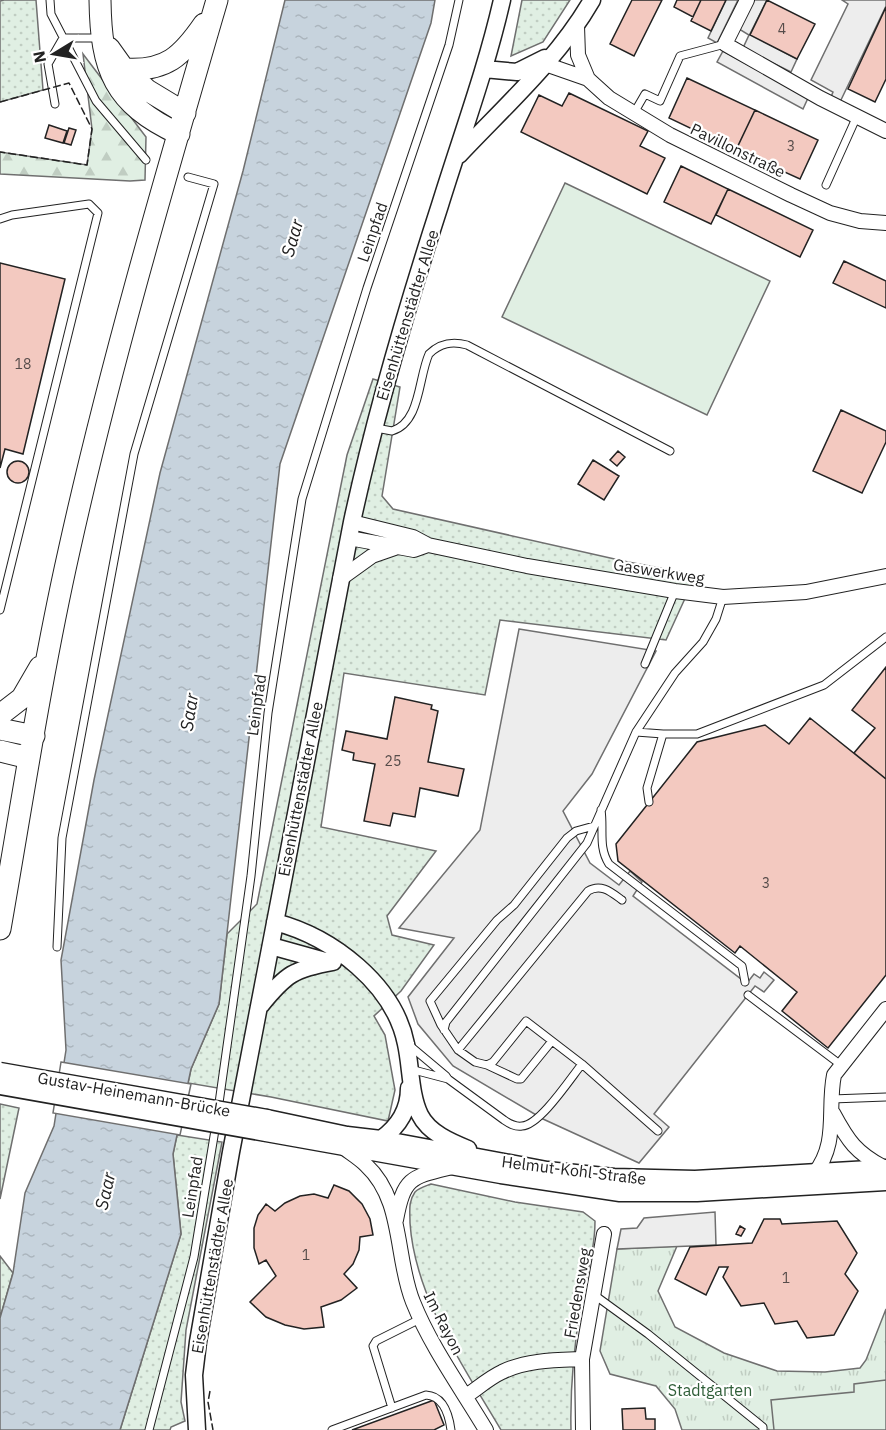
<svg xmlns="http://www.w3.org/2000/svg" width="886" height="1430" font-family="'IBM Plex Sans',sans-serif">
  <defs>
    <pattern id="grass-dots" width="8" height="8" patternUnits="userSpaceOnUse" patternTransform="scale(1.5)"><rect width="8" height="8" fill="#e0efe3"/><path d="M2 2h.1M6 6h.1" fill="none" stroke="#c0cdc2" stroke-width="1.8" stroke-linecap="round"/></pattern>
    <pattern id="forest-firs" width="22" height="20" patternUnits="userSpaceOnUse" patternTransform="scale(1.5)"><rect width="22" height="20" fill="#e0efe3"/><path d="M5 1l3.5 6h-7zM16 11l3.5 6h-7z" fill="#c0cdc2"/></pattern>
    <pattern id="park-tufts" width="24" height="20" patternUnits="userSpaceOnUse" patternTransform="scale(1.5)"><rect width="24" height="20" fill="#e0efe3"/><path d="M3 7l-1-3M5 7V3M7 7l1-3M15 17l-1-3M17 17v-4M19 17l1-3" fill="none" stroke="#c0cdc2"/></pattern>
    <pattern id="water-ripples" width="26" height="14" patternUnits="userSpaceOnUse" patternTransform="scale(1.5)"><rect width="26" height="14" fill="#c7d3dd"/><path d="M2 4q2-2 4 0t4 0M15 11q2-2 4 0t4 0" fill="none" stroke="#abb5bd"/></pattern>
  </defs>
  <rect width="100%" height="100%" fill="#fff"/>
  <path fill="url(#grass-dots)" stroke="#6f6f6f" stroke-width="1.5" d="M4,0H36L43,90L0,102V1Z
    M522,0H570L543,42L511,56Z
    M373,379L400,387L382,496L393,509L628,562L682,572L693,581L666,640L500,620L485,695L344,673L321,827L436,851L387,916L392,935L434,945L401,991L374,1016L385,1035L395,1090L388,1121L271,1097L188,1083L191,1069L219,1004L227,934L257,904L347,455Z
    M0,1104L19,1108L0,1199Z
    M177,1135L222,1142L186,1330L181,1402L185,1421L171,1427L170,1430H120L181,1234L173,1154Z
    M431,1184L515,1202L583,1212L595,1221C595,1250 586,1276 581,1304C574,1346 570,1388 571,1430H501C464,1367 415,1298 410,1223C410,1211 408,1202 415,1192C419,1188 426,1186 431,1184Z
    M0,1256L13,1273L0,1318Z"/>
  <path fill="url(#forest-firs)" stroke="#6f6f6f" stroke-width="1.5" d="M83,54L146,137L145,180L130,181L0,174V152L87,165L92,129Z"/>
  <path fill="url(#park-tufts)" stroke="#6f6f6f" stroke-width="1.5" d="M677,1246L658,1291L675,1327L724,1353L777,1371L825,1372L860,1368L866,1360L886,1309V1430H682L675,1409L656,1386L610,1374L600,1351L617,1249Z"/>
  <path fill="#e0efe3" stroke="#6f6f6f" stroke-width="1.5" d="M565,183L770,281L707,415L502,317Z
    M886,1380V1430H774L771,1400L854,1392V1384Z"/>
  <path fill="#ededed" stroke="#6f6f6f" stroke-width="1.5" d="M726,0H738L717,43L708,38Z
    M753,0H767L750,34L797,59L791,72L743,48L749,35L739,29Z
    M842,0H886V6L840,102L831,97L833,92L811,80L848,4Z
    M723,51L808,98L803,109L717,62Z
    M519,629L656,651L592,774L563,811L590,863L619,885L630,871L642,882L633,896L745,982L747,983L754,974L760,978L764,972L774,980L764,992L755,986L654,1114L669,1127L639,1163L543,1119L453,1066L418,1024L408,997L454,938L399,928L480,830Z
    M715,1212L716,1245L617,1249L621,1229L637,1228L644,1218Z"/>
  <path fill="url(#water-ripples)" stroke="#6f6f6f" stroke-width="1.5" d="M285,0H435L431,23L280,464L219,1004L191,1069L173,1154L181,1234L120,1430H0V1318L13,1273L25,1193L54,1126L66,1050L61,960L94,780L160,473L243,171Z"/>
  <path fill="#fff" stroke="#6f6f6f" stroke-width="1.5" d="M61,1062L191,1084L180,1135L53,1113Z"/>
  <path fill="#f3c9c0" stroke="#222" stroke-width="1.5" d="M632,0H662L634,56L610,44Z
    M677,0H701L693,17L674,7Z
    M701,0H726L711,31L691,21Z
    M767,0L815,24L797,59L750,35Z
    M886,7V79L875,102L848,89Z
    M687,78L755,110L736,150L669,118Z
    M569,93L648,131L640,146L665,158L647,194L521,132L539,95L562,106Z
    M755,110L818,140L800,179L736,150Z
    M49,125L67,131L63,143L45,138Z
    M69,128L76,130L71,145L64,143Z
    M681,166L728,189L711,224L664,202Z
    M728,189L813,230L800,257L716,215Z
    M844,261L886,281V308L833,283Z
    M0,263L65,279L23,454L5,449L0,468Z
    M841,410L886,431V442L862,493L813,471Z
    M618,451L625,457L617,466L610,460Z
    M593,460L619,476L604,500L578,484Z
    M7 472a11 11 0 1 1 22 0a11 11 0 1 1-22 0Z
    M886,667V779L854,753L875,728L852,710Z
    M395,697L432,705L431,709L438,711L428,762L464,769L458,796L420,788L415,817L393,813L390,826L364,821L375,764L353,760L354,753L342,750L346,731L387,739Z
    M810,718L886,779V975L828,1048L782,1011L797,992L740,946L735,953L618,861L616,844L697,742L765,725L789,744Z
    M334,1185L349,1191L362,1204L370,1219L373,1235L360,1237L359,1250L353,1264L344,1274L357,1288L341,1300L321,1307L324,1327L304,1329L285,1325L266,1317L250,1302L276,1276L266,1260L259,1264L254,1248V1228L258,1215L266,1204L275,1211L285,1203L300,1196L314,1194L328,1198Z
    M764,1219H780L782,1224L837,1221L857,1253L845,1274L858,1291L834,1335L807,1338L797,1321L775,1324L764,1303L741,1306L723,1277L728,1267H719L706,1295L675,1279L690,1247L752,1243Z
    M740,1226L745,1229L741,1236L736,1234Z
    M434,1400L444,1425L434,1430H352Z
    M645,1408L646,1419H655V1430H623L622,1409Z"/>
  <g fill="none" stroke-linecap="round" stroke-linejoin="round">
    <g stroke="#222" stroke-width="9">
      <path id="service" d="M50,0L51,14L96,101L146,160
        M55,104L48,64L63,38H100
        M634,113L645,94L660,101L680,56L725,44
        M826,185L857,116
        M0,219L12,215L89,204L98,213L0,610
        M376,428L392,431C421,422 418,378 429,354C440,343 452,341 467,345L670,451
        M645,664L675,591
        M636,732L663,734H697L824,685L886,637
        M649,802L647,788L663,734
        M601,810C604,829 598,847 609,864L742,966L745,982
        M57,947L62,838L134,454L214,184L188,177
        M748,995L841,1065
        M444,1030L446,1022L587,843L636,732L675,673L703,642L716,619L723,597
        M552,1041L521,1079H517L487,1065L475,1062L458,1050L441,1025L430,1001L497,920L514,905L567,838L576,831L594,826
        M409,1045L446,1076L448,1079L504,1120C510,1124 515,1127 522,1126C540,1125 570,1079 582,1064
        M458,1050L588,891C601,883 611,892 622,900
        M487,1065L493,1062L526,1021L582,1064L658,1131
        M410,1069L448,1079
        M832,1099L886,1097
        M218,1110L251,876L268,713L302,499L367,288L449,45L459,0
        M593,1294L648,1334L763,1427V1430
        M392,1408L373,1346L376,1341L420,1319
        M149,1430L194,1257L216,1124
        M332,1430L426,1395C444,1396 449,1415 451,1430"/>
    </g>
    <g stroke="#222" stroke-width="16">
      <path id="minor" d="M747,0L725,44L820,98L886,131
        M577,26L578,55L588,79
        M545,64L588,79L609,98L670,135L791,195L830,213L860,221L886,223
        M352,522L413,537L428,545L527,566L675,591L723,597L806,592L886,576
        M349,538L414,550L428,545
        M340,579L372,556L395,548
        M833,1113C848,1141 856,1153 885,1168
        M344,1148C352,1154 360,1159 366,1165C404,1200 395,1258 413,1302C431,1347 461,1388 486,1430
        M814,1174C839,1143 827,1110 834,1075L886,1009
        M396,1220C404,1177 411,1177 452,1167
        M466,1396C478,1388 489,1378 502,1372C526,1360 556,1360 582,1359
        M583,1430L582,1359L604,1234"/>
    </g>
    <g stroke="#222" stroke-width="19">
      <path id="tertiary" d="M484,69L517,72L545,58
        M459,155C506,105 558,59 592,0
        M275,922C332,937 394,984 406,1044C411,1066 410,1095 420,1115C429,1133 451,1142 468,1149
        M271,946L325,961
        M261,1005C286,974 294,969 333,962
        M267,1118L347,1135L381,1139L547,1170L614,1177L695,1179L886,1168
        M266,1133L501,1175L620,1193H697L886,1182
        M381,1139C398,1127 409,1110 409,1088
        M197,1430L194,1375L198,1342L231,1152L352,522C375,415 406,310 440,205C461,137 486,70 502,0"/>
    </g>
    <g stroke="#222" stroke-width="23">
      <path id="primary" d="M100,0C101,70 114,104 179,134
        M109,48L124,69C166,72 182,56 204,24
        M124,69L147,90L185,113
        M0,715L22,698L40,667
        M0,729L34,736
        M0,751L29,758
        M0,929C22,803 41,676 69,551C110,366 164,182 217,0"/>
    </g>
    <use href="#service" stroke="#fff" stroke-width="7"/>
    <use href="#minor" stroke="#fff" stroke-width="14"/>
    <use href="#tertiary" stroke="#fff" stroke-width="16"/>
    <use href="#primary" stroke="#fff" stroke-width="21"/>
    <g stroke="#222" stroke-width="19" stroke-linecap="butt">
      <path id="tertiary-bridge" d="M0,1071L267,1118
        M0,1086L266,1133"/>
    </g>
    <use href="#tertiary-bridge" stroke="#fff" stroke-width="16"/>
    <path stroke="#222" stroke-width="1.5" stroke-dasharray="8 3" stroke-linecap="butt" d="M0,102L69,83L92,129L87,165L0,152
      M210,1391L208,1402L213,1430"/>
  </g>
  <g text-anchor="middle" dominant-baseline="central" stroke-width="4.5" stroke-linejoin="round" paint-order="stroke">
    <g font-size="14" fill="#564c4a">
      <text x="782" y="29">4</text>
      <text x="791" y="146">3</text>
      <text x="23" y="364">18</text>
      <text x="393" y="761">25</text>
      <text x="766" y="883">3</text>
      <text x="306" y="1255">1</text>
      <text x="786" y="1278">1</text>
    </g>
    <g font-size="16" fill="#222" stroke="#fff">
      <text transform="translate(738 150) rotate(26)">Pavillonstraße</text>
      <text transform="translate(372 232) rotate(-71)">Leinpfad</text>
      <text transform="translate(407 315) rotate(-73)">Eisenhüttenstädter Allee</text>
      <text transform="translate(659 571) rotate(9)">Gaswerkweg</text>
      <text transform="translate(256 705) rotate(-82)">Leinpfad</text>
      <text transform="translate(300 789) rotate(-79)">Eisenhüttenstädter Allee</text>
      <text transform="translate(134 1094) rotate(10)">Gustav-Heinemann-Brücke</text>
      <text transform="translate(574 1170) rotate(7)">Helmut-Kohl-Straße</text>
      <text transform="translate(192 1187) rotate(-81)">Leinpfad</text>
      <text transform="translate(212 1266) rotate(-80)">Eisenhüttenstädter Allee</text>
      <text transform="translate(577 1293) rotate(-80)">Friedensweg</text>
      <text transform="translate(444 1323) rotate(63)">Im Rayon</text>
    </g>
    <g font-size="16" fill="#2f5e38" stroke="#fff">
      <text x="710" y="1390">Stadtgarten</text>
    </g>
    <g font-size="18" font-style="italic" fill="#222" stroke="#fff">
      <text transform="translate(292 238) rotate(-74)">Saar</text>
      <text transform="translate(189 712) rotate(-81)">Saar</text>
      <text transform="translate(105 1191) rotate(-77)">Saar</text>
    </g>
  </g>
  <g transform="translate(54 54) rotate(259)" stroke="#ffffff" stroke-width="4.5" paint-order="stroke">
  <path d="M0-4.5L10 22L0 15L-10 22Z" fill="#222222"/>
  <text y="-9" font-size="16" font-weight="bold" text-anchor="middle" fill="#222222">N</text>
  </g>
</svg>
